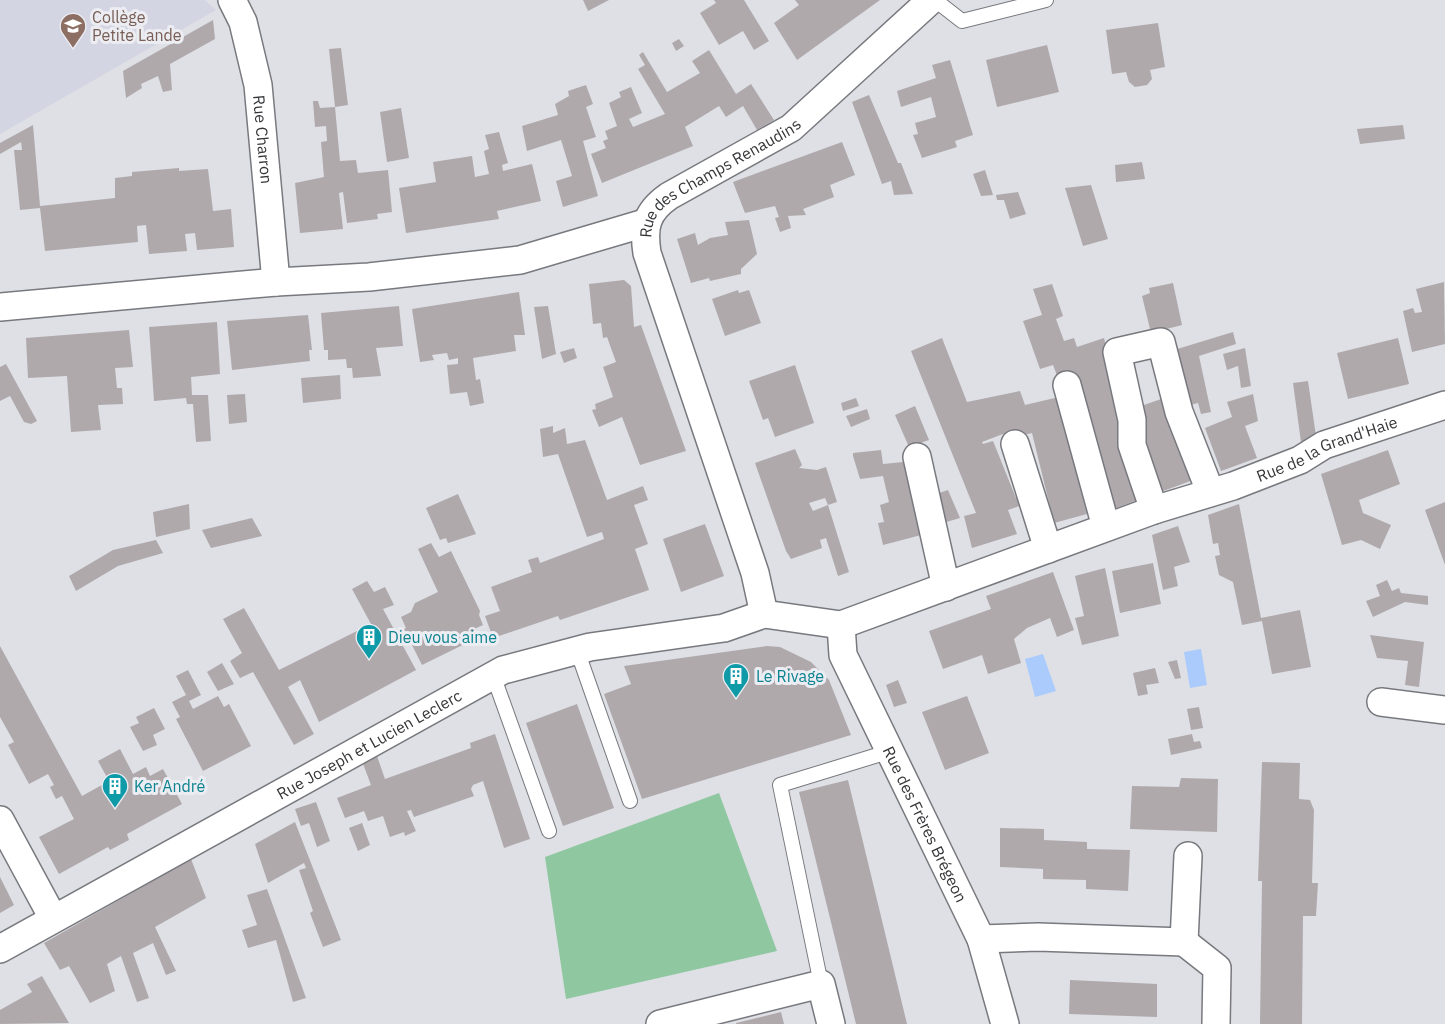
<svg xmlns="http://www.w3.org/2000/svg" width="1445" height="1024" font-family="'IBM Plex Sans',sans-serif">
  <rect width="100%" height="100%" fill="#dee0e5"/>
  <path fill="#d3d5e2" d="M0,0H205L216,10L0,134Z"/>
  <path fill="#8fc7a0" d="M719,793L777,951L566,999L545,857Z"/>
  <path fill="#aacbfc" d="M1201,649L1207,685L1190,688L1184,652Z
    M1043,654L1056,691L1035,697L1025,659Z"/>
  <path fill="#afa9ac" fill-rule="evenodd" d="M583,0H609L588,11Z
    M714,0H744L769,41L754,50L743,31L719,45L700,13L716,3Z
    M795,0H880L797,60L774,23L799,5Z
    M213,20L215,39L170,64L172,90L163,92L158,76L141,84L142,88L126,98L123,71Z
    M1158,23L1165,67L1150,70L1152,79L1147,85L1135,87L1129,82L1126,72L1112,74L1106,30Z
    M679,39L684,46L676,51L672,43Z
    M1047,45L1059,92L997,107L986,60Z
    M341,48L348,105L335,107L329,49Z
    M709,50L736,94L751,84L774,120L757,130L743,106L726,117L719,106L685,127L693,146L602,183L591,154L606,148L603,141L608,139L605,131L617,126L609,103L621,97L619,92L631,87L642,113L629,119L633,127L665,114L638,69L645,65L639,55L643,52L667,92L700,73L692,61Z
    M950,60L973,135L955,141L957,147L922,158L913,135L918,134L915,123L936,117L931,97L901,107L897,91L936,78L932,65Z
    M586,85L593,104L586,107L596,137L583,141L598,196L563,207L556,181L572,176L561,140L527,151L522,126L558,115L555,104L569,96L568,91Z
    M869,95L898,163H901L913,194L894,195L891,181L882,184L852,102Z
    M313,101H318L320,108L335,107L340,161L356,160L358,173L388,170L392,212L377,214L378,219L347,223L343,192L339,193L343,229L300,233L295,183L324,177L321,142L327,141L326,126L315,127Z
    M401,108L409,158L387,162L380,112Z
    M33,125L40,206L115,198V178L132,176V172L179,168V171L208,169L213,211L231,209L234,247L197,250L195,233L185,234L187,251L149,254L146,225L137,226L138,242L45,251L40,208L20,210L14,150H22L21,142L0,154V143Z
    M1403,125L1405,139L1360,144L1357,129Z
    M499,132L508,163L502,165L503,171L532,164L541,201L497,211L499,219L406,233L399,188L436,182L433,162L472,156L475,177L489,174L484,151L489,149L485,135Z
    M842,142L855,175L830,185L834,197L803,209L806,215L788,216L791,228L780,232L775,218L779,217L775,206L745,213L733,182Z
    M1142,162L1145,179L1116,182L1115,165Z
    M985,170L993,195L981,196L973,174Z
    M1091,185L1108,239L1083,246L1065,188Z
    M1018,192L1026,214L1010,219L1004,200H997L996,195Z
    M749,220L757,254L741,269V274L710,281L709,278L691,283L677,239L695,233L698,245L710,238L728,235L725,222Z
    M624,280L631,286L634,327L641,325L686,451L640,465L622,417L599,427L592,410L596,409L595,404L613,397L603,367L616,362L607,337L603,338L601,323L593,324L589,284Z
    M1444,282L1445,344L1412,352L1403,311L1413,308L1415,313L1422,312L1416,289Z
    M1173,283L1182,325L1151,333L1142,296L1150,293L1149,288Z
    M1052,284L1063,316L1056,319L1064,341L1074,338L1077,347L1104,338L1143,498L1110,510L1079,377L1058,378L1053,365L1040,369L1023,321L1042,315L1033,289Z
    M738,290L739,293L749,290L761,323L725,336L712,299Z
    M519,292L525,335H514L516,351L473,358L476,380L480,379L484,403L470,406L467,392L450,394L447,365L458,364V358L449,360L447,353L432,355L434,360L420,362L412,309Z
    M399,306L403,346L376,348L381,376L353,378L352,368H347L346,359L328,360V350H324L321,313Z
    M548,306L556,354L542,359L534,307Z
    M308,315L312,350H309L310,361L232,370L227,321Z
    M217,322L220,374L191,377L192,395H208L211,441L196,442L193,404H187L186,398L154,401L149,327Z
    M129,330L133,367L115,368L117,388H122L123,404L98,405L101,430L71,432L67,376L28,378L26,338Z
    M1233,332L1236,344L1199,356L1211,412L1201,414L1198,403L1186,406L1174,350Z
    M942,338L967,402L1020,391L1025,405L1059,397L1087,514L1054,523L1032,433L1004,440L1003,434L982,442L983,444L993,441L1016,498L1018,497L1022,505L1008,510L1017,534L972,548L964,516L976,513L911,351Z
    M1398,338L1409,384L1348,399L1337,353Z
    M574,348L577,358L564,363L560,352Z
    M1245,348L1251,386L1241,388L1238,366L1227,370L1223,354Z
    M6,364L37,421L31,424L24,422L10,396L0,401V367Z
    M795,365L814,423L775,437L768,418L763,420L749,381Z
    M340,375L341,399L303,403L301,378Z
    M1308,381L1316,436L1301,442L1293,383Z
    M245,394L247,422L229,424L227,395Z
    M1253,394L1258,421L1245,426L1257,458L1221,471L1205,428L1232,417L1227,402Z
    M856,398L859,406L843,411L841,403Z
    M1164,398L1196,479L1155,494L1146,462L1144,405Z
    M915,406L929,440L909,447L895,415Z
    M867,409L870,419L851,427L846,416Z
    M553,426V433L565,428L567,444L585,440L607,500L643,486L648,500L634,505L648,544L635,549L649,590L560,620L558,616L493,638L485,616L500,611L491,587L532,572L528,560L538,557L540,563L604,539L602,532L587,537L558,454L543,457L540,429Z
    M795,449L802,465L799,468L817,470L826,467L837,502L828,505L849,572L838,576L826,538L820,540L822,548L791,559L786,551L755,463ZM825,498L828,505L813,511L809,503Z
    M881,450L883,464L903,462L914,488L925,534L883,545L878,523L884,522L880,505L889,502L883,476L860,479L853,456V453Z
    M1388,450L1400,484L1359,500L1363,513L1391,525L1380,549L1361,540L1342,545L1321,474Z
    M948,490L960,518L943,523L936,494Z
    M458,494L476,534L448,543L446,538L440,540L426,508Z
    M1445,502V565L1425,510Z
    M189,504L190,529L156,537L153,512Z
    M1239,504L1261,618L1300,610L1311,667L1272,674L1262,621L1242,625L1233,582L1219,575L1215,556L1220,555L1218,543L1213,544L1208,515Z
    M252,518L262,536L211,548L202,530Z
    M705,524L724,576L681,592L663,539Z
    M1178,526L1190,562L1174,567L1178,586L1163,590L1152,535Z
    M156,540L163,553L118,566L76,591L69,576L113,550Z
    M431,543L439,557L451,551L480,611L479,615L483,625L474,629L479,637L422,665L404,629L406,628L401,617L411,612L415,603L438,592L418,549Z
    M1153,563L1161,604L1120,613L1112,571Z
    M1105,568L1119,636L1082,645L1075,618L1084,616L1075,576Z
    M1053,572L1074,630L1057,637L1050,618L1027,628L1014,639L1021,663L988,674L982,655L943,669L929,631L991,609L986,596Z
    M1387,580L1392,591L1399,588L1401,593L1428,596V605L1405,602L1373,617L1366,601L1380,596L1376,585Z
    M367,581L374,592L385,587L394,605L383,609L416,670L319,722L300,680L288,687L314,734L294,745L253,672L240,678L230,661L242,653L223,619L244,608L279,670L371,624L352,589Z
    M1370,635L1424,642L1419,687L1405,685L1408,661L1377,658Z
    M0,646L82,796L109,781L98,761L120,749L133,774L146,767L150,776L163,769L182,804L127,834L129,840L110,850L108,847L59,874L39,837L74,819L62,796L56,799L50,787L54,785L48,774L29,784L8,745L14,742L0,717Z
    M767,646L780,647L811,662L829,680L851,735L642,799L604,694L631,684L624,666Z
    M1177,660L1181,678L1175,679L1168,662Z
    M222,663L234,684L218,691L207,672Z
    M1155,668L1159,683L1146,685L1148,694L1138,696L1133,673Z
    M188,670L201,695L189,701L193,709L218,696L224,707L229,704L251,746L203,771L176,719L180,717L172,702L186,695L176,676Z
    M898,680L907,703L894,707L886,685Z
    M967,696L989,753L945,770L922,712Z
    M577,704L614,808L563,826L526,723Z
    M1199,707L1203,728L1191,730L1187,709Z
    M154,708L165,729L153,735L157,745L143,751L130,727L139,723L136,717Z
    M495,734L530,839L504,848L483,781L473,785L471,789L474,796L414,817L411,810L407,811L416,831L405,836L404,832L390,837L383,816L368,821L364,811L345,818L337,798L371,785L362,761L377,756L385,779L471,748L470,743Z
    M1192,734L1194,742L1200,741L1202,748L1171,755L1168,739Z
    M1262,762L1300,763L1299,799L1310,800L1314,810L1312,883H1318L1316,916H1303L1302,1024H1260L1262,881H1258Z
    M1181,778L1218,779L1217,832L1130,829L1132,786L1179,787Z
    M848,780L907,1024H856L799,792Z
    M316,802L330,841L317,847L309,823L301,826L295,809Z
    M295,822L341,940L323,947L310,913L313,911L299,870L306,868L304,863L268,883L255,844Z
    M362,823L370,845L358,851L349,828Z
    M1000,828L1044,829V840L1087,842V849L1130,850L1128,891L1086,889V880L1043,879V869L1000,867Z
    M191,859L206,898L155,927L176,971L166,975L153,943L133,953L149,998L137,1002L121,956L107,964L115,991L90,1003L69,966L60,970L44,943Z
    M0,877L14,905L0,913Z
    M267,889L306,998L293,1002L276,940L248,948L242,930L257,925L247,895Z
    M42,976L69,1023L0,1024V1010L32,992L27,984Z
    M1070,980L1157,984V1017L1069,1014Z
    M781,1012L784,1024H736V1023Z"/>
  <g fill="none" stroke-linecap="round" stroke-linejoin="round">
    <g stroke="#78797e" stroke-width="16">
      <path id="lane" d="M935,0L962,21L1046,0
        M577,650L630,801
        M493,675L549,831
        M821,984L780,785L891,751"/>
    </g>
    <g stroke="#78797e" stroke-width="30">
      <g id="street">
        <path id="s1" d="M232,0L243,22L258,85L276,282"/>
        <path d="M0,307L276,282L369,277L520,260L645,223"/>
        <path d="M1067,385L1106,527"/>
        <path d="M1015,444L1048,549"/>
        <path d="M917,457L946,587"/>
        <path d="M1154,510L1132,445V420L1117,352L1161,342L1179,412L1210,491"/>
        <path id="s2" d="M764,614L755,573L647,253C643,227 646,212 669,196L791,128L931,0"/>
        <path id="s3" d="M841,625L843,655L981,939L1005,1024"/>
        <path d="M1381,702L1445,710"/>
        <path d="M0,820L53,918"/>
        <path d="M981,939L1038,937L1184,942L1188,856"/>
        <path d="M1184,942L1217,968L1216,1024"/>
        <path id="s4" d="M0,949L503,670L590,647L724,628L764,614L841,625L1154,510L1233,486L1300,460L1324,445L1445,405"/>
        <path d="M660,1024L821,984L831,1024"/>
      </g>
    </g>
    <use href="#lane" stroke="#fff" stroke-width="14"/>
    <use href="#street" stroke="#fff" stroke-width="27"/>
  </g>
  <defs>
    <g id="school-pin" transform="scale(1.35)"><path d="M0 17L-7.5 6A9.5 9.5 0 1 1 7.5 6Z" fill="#8d6e63" stroke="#ecedf2"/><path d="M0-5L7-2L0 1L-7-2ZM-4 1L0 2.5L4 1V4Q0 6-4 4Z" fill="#fff"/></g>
    <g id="building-pin" transform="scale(1.35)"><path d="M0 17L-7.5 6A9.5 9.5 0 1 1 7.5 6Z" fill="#0f9aa8" stroke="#ecedf2"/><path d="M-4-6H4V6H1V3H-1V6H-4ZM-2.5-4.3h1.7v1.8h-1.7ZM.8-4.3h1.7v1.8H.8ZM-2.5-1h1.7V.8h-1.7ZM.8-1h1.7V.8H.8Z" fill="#fff"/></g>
  </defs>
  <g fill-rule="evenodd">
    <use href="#school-pin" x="73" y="26"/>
    <use href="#building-pin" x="369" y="637"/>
    <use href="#building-pin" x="736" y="676"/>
    <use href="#building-pin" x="115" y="786"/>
  </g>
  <g text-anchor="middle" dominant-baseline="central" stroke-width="6" stroke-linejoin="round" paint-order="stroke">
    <g font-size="16" fill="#785e54" stroke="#ecedf2" text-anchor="start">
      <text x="92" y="17">Collège<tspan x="92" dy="18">Petite Lande</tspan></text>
    </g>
    <g font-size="16" fill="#353638" stroke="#ecedf2">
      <text stroke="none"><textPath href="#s1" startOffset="144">Rue Charron</textPath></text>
      <text stroke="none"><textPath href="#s2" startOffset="495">Rue des Champs Renaudins</textPath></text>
      <text stroke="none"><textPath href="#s4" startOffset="1438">Rue de la Grand'Haie</textPath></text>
      <text stroke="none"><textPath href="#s4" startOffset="422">Rue Joseph et Lucien Leclerc</textPath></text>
      <text stroke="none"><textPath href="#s3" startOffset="218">Rue des Frères Brégeon</textPath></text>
    </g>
    <g font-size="16" fill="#0d838f" stroke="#ecedf2" text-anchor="start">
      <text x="388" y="637">Dieu vous aime</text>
      <text x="756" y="676">Le Rivage</text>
      <text x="134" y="786">Ker André</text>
    </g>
  </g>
</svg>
